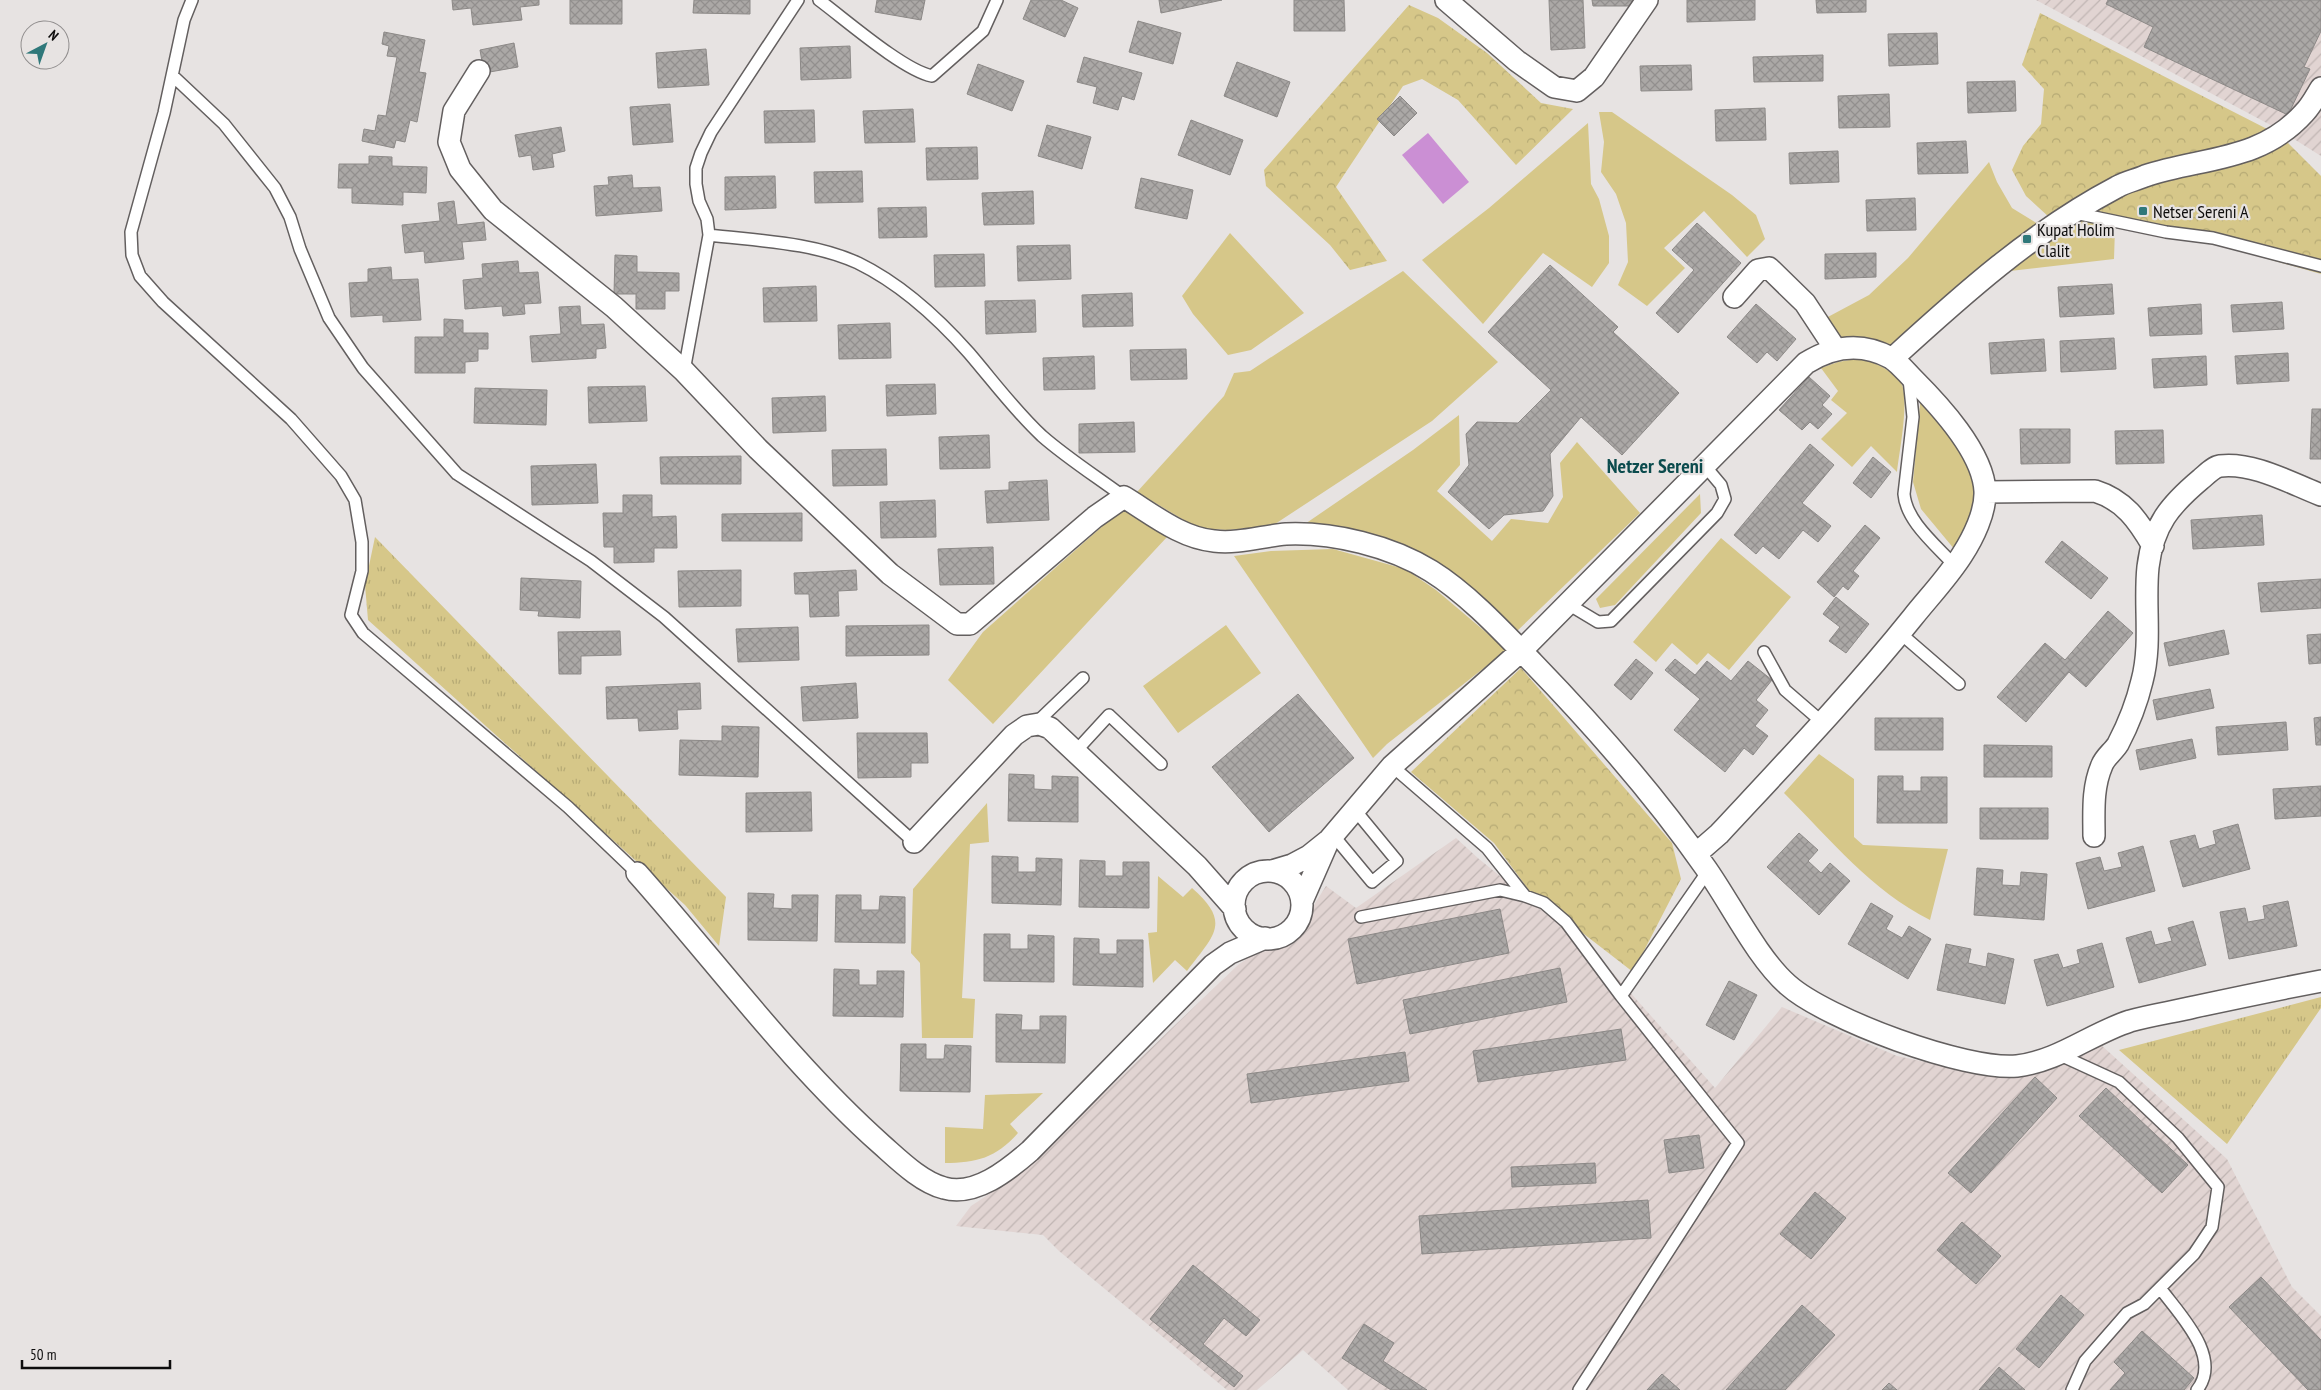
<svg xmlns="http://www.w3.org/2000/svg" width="2321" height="1390" font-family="'PT Sans Narrow',sans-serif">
  <defs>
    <pattern id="industrial-furrows" width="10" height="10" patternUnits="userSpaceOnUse" patternTransform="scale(1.25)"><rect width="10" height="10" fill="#e1d4d2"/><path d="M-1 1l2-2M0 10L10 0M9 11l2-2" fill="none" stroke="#c0b5b3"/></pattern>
    <pattern id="grass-tufts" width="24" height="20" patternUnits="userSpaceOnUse" patternTransform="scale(1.25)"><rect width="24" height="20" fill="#d6c789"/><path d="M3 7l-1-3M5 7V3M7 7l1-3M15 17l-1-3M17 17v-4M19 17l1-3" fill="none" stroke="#b6aa75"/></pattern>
    <pattern id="forest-crowns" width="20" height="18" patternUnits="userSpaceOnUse" patternTransform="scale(1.25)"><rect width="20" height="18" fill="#d6c789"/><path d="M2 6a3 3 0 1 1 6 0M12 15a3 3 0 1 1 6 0" fill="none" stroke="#b6aa75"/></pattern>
    <pattern id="building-cross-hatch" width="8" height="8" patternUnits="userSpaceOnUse" patternTransform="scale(1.25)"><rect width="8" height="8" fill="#aba8a6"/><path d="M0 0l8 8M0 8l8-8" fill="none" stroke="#928f8e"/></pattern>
  </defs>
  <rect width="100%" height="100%" fill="#e7e3e2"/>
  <path fill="url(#industrial-furrows)" d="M2036,0H2321V156L2278,129Z
    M1456,838L1479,859L1596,954L1715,1088L1782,1007L1897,1056L1997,1077L2046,1071L2100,1044L2227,1159L2292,1287L2321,1316V1390H1348L1303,1350L1257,1390H1227L1059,1251L1043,1235L956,1226L971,1206L1018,1175L1238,965L1255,953L1277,949L1295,936L1308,921L1314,905L1326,886L1356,908Z"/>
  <path fill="url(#grass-tufts)" d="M375,537L726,897L719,946L685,905L368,620L365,585Z
    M2321,997V1008L2227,1144L2119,1050Z"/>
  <path fill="url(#forest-crowns)" d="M1409,5L1438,18L1487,53L1541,103L1573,109L1516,165L1458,100L1422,79L1403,86L1336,187L1387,261L1350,270L1330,245L1266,186L1264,170Z
    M2040,13L2271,131L2050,218L2026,196L2012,170L2023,146L2041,124L2044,89L2022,65Z
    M2287,142L2321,176V274L2095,210L2135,188L2202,164Z
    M1521,668L1672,843L1681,879L1633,972L1531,893L1494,843L1411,772Z"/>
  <path fill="#d6c789" d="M1599,112H1612L1732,195L1756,215L1765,239L1747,257L1704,211L1664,248L1685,268L1647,306L1618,285L1628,262L1626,223L1616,194L1601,172L1604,142Z
    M1588,123L1591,184L1599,199L1609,236V263L1592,287L1543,253L1483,324L1422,260L1489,208Z
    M1989,162L1997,182L2012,208L2038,224L1898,347C1878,340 1859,336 1838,340L1826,318L1869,295L1908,258Z
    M2077,217L2115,228L2114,259L2010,271Z
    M1230,233L1304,313L1251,350L1228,355L1193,314L1182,296Z
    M1403,271L1498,362L1432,421L1272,526L1227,530L1197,528L1137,492L1224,396L1234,373L1250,371Z
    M1861,358C1875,363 1893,370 1901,383C1910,398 1899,453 1897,472L1871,446L1852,467L1821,439L1847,413L1831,400L1838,391L1821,368L1838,362Z
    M1921,394L1972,466L1976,489L1973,510L1966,536L1955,550L1921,509L1913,482Z
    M1459,415L1460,465L1437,491L1492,541L1511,519L1548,523L1563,497L1560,463L1577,442L1640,513L1516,632C1485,606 1437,558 1400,543C1368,531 1335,529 1302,526L1413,450Z
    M1700,494L1701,513L1615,605L1600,608L1596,599Z
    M1124,507L1167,537L993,724L948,680L983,632Z
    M1721,538L1791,597L1729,670L1708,653L1697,665L1672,643L1656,662L1633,642Z
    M1333,549L1405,569L1436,590L1507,650L1387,744L1373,758L1234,556L1271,551Z
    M1226,625L1261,673L1178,733L1143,686Z
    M1819,754L1854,779V837L1863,845L1948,849L1930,920C1872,891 1830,839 1784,793Z
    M987,803L989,842L970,844L962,998L975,999L973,1038H922L920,963L911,953L913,889Z
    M1158,876L1183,897L1192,888C1232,923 1214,935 1187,971L1175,960L1153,983L1148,933L1157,932Z
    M1043,1093L1010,1124L1018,1133C996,1158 976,1163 945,1163V1127L983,1129L985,1095Z"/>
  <path fill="#cb8fd4" d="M1428,133L1469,182L1443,204L1402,155Z"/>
  <path fill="url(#building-cross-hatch)" stroke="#8c8987" d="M452,0H539V5L520,7L522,20L473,25L471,8L453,10Z
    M570,0H622V24H570Z
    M694,0H750V14L693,13Z
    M877,0H925L921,20L875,12Z
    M1031,0H1061L1078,8L1065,37L1023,19Z
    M1159,0H1222L1161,13Z
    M1294,0H1344L1345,31H1294Z
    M1549,0H1583L1585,48L1551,50Z
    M1592,0H1636V6H1593Z
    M1687,0H1755V20L1687,22Z
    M1816,0H1866V12L1817,13Z
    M2108,0H2321V31L2304,67L2310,69L2288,115L2144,47L2153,27L2106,4Z
    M1138,21L1181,33L1173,64L1129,52Z
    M384,32L425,40L419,72L426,73L417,122L410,120L405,142L396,140L394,148L362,141L364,129L375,131L378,115L386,116L397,57L387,56L389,46L382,44Z
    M1937,33L1938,64L1889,66L1888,34Z
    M514,43L518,67L484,73L480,50Z
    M850,46L851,78L801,80L800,48Z
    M706,49L709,85L658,88L656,53Z
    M1823,55V81L1754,82L1753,57Z
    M1084,57L1142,73L1134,100L1122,96L1118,110L1093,103L1097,87L1077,82Z
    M1237,62L1290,82L1277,117L1224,96Z
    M978,64L1024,81L1012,111L967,94Z
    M1691,65L1692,90L1641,91L1640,66Z
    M2015,81L2016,111L1968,113L1967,82Z
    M1889,94L1890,127L1839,128L1838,96Z
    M1400,96L1417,113L1394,136L1377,119Z
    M670,104L673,142L633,145L630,107Z
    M1765,108L1766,140L1716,141L1715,110Z
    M913,109L915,142L865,143L863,111Z
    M814,110L815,142L765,143L764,111Z
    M1191,120L1243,140L1230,175L1178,155Z
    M1047,125L1091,137L1082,169L1038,156Z
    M561,127L565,151L552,154L554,167L533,170L531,155L519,157L515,135Z
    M1966,141L1968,173L1918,174L1917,143Z
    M977,147L978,179L927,180L926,148Z
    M1838,151L1839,182L1790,184L1789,153Z
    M369,156L392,157V166L427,167L426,193L403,192V205L352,203V188H338L339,164H369Z
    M862,171L863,202L815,203L814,172Z
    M632,175L633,188L660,187L662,211L596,216L594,186L609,185L608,177Z
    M775,176L776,208L725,210V177Z
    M1141,178L1193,190L1187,219L1135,208Z
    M1033,191L1034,224L984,225L982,193Z
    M1915,198L1916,230L1867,231L1866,200Z
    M454,201L457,225L484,222L486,240L462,242L464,259L425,263L424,251L405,253L402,225L440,221L438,203Z
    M926,207L927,237L879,238L878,208Z
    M1697,223L1741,263L1678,333L1656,313L1694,270L1672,250Z
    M1070,245L1071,279L1018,281L1017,246Z
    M1876,253V277L1825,279V254Z
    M984,254L985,286L935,287L934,255Z
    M615,255L637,256V272L679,273V291H665V309H636V294H614Z
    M518,261L519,273L538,272L541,303L524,304L525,314L503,316L502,306L465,309L463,280L483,278L482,264Z
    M1550,265L1618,327L1613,332L1679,393L1622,455L1581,417L1550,454L1553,496L1543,511L1504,515L1489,529L1448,492L1469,465L1466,434L1477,422L1518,423L1551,390L1488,332Z
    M391,267L392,280L418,279L421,320L383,322V315L351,317L349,283L368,282V269Z
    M2112,284L2114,314L2060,317L2058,287Z
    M816,286L817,321L764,322L763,288Z
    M1132,293L1133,326L1083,327L1082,295Z
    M1035,300L1036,332L986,334L985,301Z
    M2282,302L2284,329L2233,332L2231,305Z
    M1756,304L1796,339L1777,361L1767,352L1757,363L1727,337Z
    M2201,304L2202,334L2150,336L2148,308Z
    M580,306L581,325L604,324L606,348L596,349V358L532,362L530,336L561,334L559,307Z
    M444,319L463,320V333H488V349H478V361L465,362V373H415V337H444Z
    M890,323L891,358L839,359L838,325Z
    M2114,338L2116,369L2061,372L2060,341Z
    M2044,339L2046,371L1991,374L1989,343Z
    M1186,349L1187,379L1131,380L1130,350Z
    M2288,353L2289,381L2237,384L2235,356Z
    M1094,356L1095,389L1044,390L1043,358Z
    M2206,356L2207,385L2154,388L2152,359Z
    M1809,377L1830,396L1822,405L1832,414L1818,429L1810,422L1802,430L1779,410Z
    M935,384L936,414L887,416L886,385Z
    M645,386L647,421L589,423L588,387Z
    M475,388L547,390L546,425L474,423Z
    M825,396L826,431L773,433L772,398Z
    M2312,409H2321V459H2310Z
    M1134,422L1135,452L1079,453V424Z
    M2020,429H2070V463L2021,464Z
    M2163,430L2164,463L2116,464L2115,431Z
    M989,435L990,468L940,469L939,437Z
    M1810,444L1834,465L1802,503L1831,526L1818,542L1803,530L1779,559L1763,546L1756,554L1734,535Z
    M886,449L887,485L833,486L832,450Z
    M741,456V484H661L660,457Z
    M1873,457L1891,472L1871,498L1853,483Z
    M596,464L598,503L532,505L531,466Z
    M1047,480L1049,520L987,523L985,491L1009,490V482Z
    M623,495H652V517L676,516L677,548H654V562L614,563V547H604L603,513H623Z
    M935,500L936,537L881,538L880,502Z
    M802,513V541H722V514Z
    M2262,515L2264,545L2193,549L2191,520Z
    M1865,525L1880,538L1853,571L1859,576L1848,590L1843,586L1834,597L1817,582Z
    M2062,541L2108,578L2091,599L2045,562Z
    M993,547L994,584L940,585L938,549Z
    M741,570V606L679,607L678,571Z
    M856,570L857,590L838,591L839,616L810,617L809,594H795L794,573Z
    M521,578L581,581L580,618L538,616L539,611L520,610Z
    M2321,579V608L2261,612L2258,583Z
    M1836,597L1869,624L1846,653L1829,641L1840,627L1823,614Z
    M2108,611L2133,633L2086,687L2069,672L2026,722L1997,697L2045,643L2065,660Z
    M929,625V655L846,656V626Z
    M798,627L799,660L738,662L736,629Z
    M2224,630L2229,654L2169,666L2164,643Z
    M620,631L621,655L581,656V674H559L558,632Z
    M2321,634V663L2309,664L2307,635Z
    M1636,659L1653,673L1631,700L1614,685Z
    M1675,659L1695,675L1707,661L1731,681L1748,661L1772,680L1756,700L1768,710L1755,726L1768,736L1753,755L1744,748L1725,772L1674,730L1700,699L1665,670Z
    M700,683L701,709L677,710L678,729L639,731L638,718L607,719L606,687Z
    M856,683L858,718L803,721L801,687Z
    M2210,689L2214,708L2157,720L2153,700Z
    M1298,694L1354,758L1269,832L1212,767Z
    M2321,717V745H2316L2314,718Z
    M1875,718H1943V750H1875Z
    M2286,722L2288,750L2218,755L2216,727Z
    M722,726L759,727L758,777L679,775L680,740L722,741Z
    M857,733H927L928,763H911V777L858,778Z
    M2192,739L2196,758L2140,770L2136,750Z
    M1984,745L2052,746V777H1984Z
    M1009,774L1034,775V789L1052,790V776L1078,777V822L1008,821Z
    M1878,776H1903V791H1921V777H1947V823H1877Z
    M2321,786V816L2275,819L2273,789Z
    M811,792L812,831L746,832V793Z
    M1980,808H2048V839H1980Z
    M2238,824L2250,869L2183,887L2170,841L2195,835L2199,849L2216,844L2213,831Z
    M1799,833L1818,850L1808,861L1821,873L1830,863L1850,881L1819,915L1767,867Z
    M2143,846L2155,891L2088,909L2076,863L2100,857L2104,871L2122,867L2118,853Z
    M992,856L1018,857V872H1036V858L1062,859L1061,905L992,903Z
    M1080,860L1105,861V876H1123V862H1149V908L1079,907Z
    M1977,868L2003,870L2002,885L2020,886L2021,872L2047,874L2044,920L1974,915Z
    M748,893L774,894L773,908L792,909V895H818L817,941L748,940Z
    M836,895H861V910H879L880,896L905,897V943L835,942Z
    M2288,901L2297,946L2229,959L2220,912L2245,908L2248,922L2265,919L2263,906Z
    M1871,903L1893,916L1886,929L1902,938L1909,926L1931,939L1908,979L1848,944Z
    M1500,909L1509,953L1357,984L1348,939Z
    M2193,921L2206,965L2139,983L2126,938L2151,931L2155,945L2172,941L2168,928Z
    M984,934H1010V949H1028V935L1054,936V982L984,981Z
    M1074,938L1099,939V954H1117V940H1143V987L1073,985Z
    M2102,943L2114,987L2047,1006L2034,960L2058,954L2063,968L2080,963L2077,950Z
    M1946,944L1971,949L1968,963L1986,967L1988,953L2014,959L2005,1004L1937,990Z
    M1560,968L1567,1002L1410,1034L1403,1000Z
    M834,969L859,970V985H877V971H904L903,1017L833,1016Z
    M1729,981L1757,995L1734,1040L1706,1025Z
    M996,1014L1022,1015L1021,1030H1040V1016H1066L1065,1063L996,1062Z
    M1621,1029L1626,1060L1478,1082L1473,1051Z
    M901,1044H926V1059H944L945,1045L971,1046L970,1092L900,1091Z
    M1405,1052L1409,1081L1251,1103L1247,1074Z
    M2035,1077L2057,1098L1971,1193L1948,1173Z
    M2106,1088L2188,1165L2162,1193L2079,1116Z
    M1699,1135L1704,1168L1669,1173L1664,1140Z
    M1595,1163L1596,1183L1512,1187L1511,1167Z
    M1815,1192L1846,1218L1811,1259L1780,1234Z
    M1648,1200L1651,1238L1422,1254L1419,1216Z
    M1962,1222L2001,1256L1976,1284L1937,1250Z
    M1193,1265L1260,1320L1246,1336L1224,1318L1203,1344L1243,1376L1234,1387L1150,1319Z
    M2261,1277L2321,1340V1390H2308L2229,1307Z
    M2061,1295L2084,1315L2039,1368L2016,1349Z
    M1802,1305L1835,1335L1785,1390H1726Z
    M1364,1324L1394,1343L1383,1361L1427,1390H1391L1342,1358Z
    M2142,1331L2194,1378L2184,1390H2110L2125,1373L2114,1362Z
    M1999,1367L2025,1390H1979Z
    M1662,1374L1680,1390H1647Z
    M1889,1383L1897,1390H1882Z"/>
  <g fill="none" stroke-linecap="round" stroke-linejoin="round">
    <g stroke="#635f5f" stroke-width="14">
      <path id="lane" d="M192,0L184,20L164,113L131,232L132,255L140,276L163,302L291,419L341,476L355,500L362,542V571L351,615L363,633L568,807L637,873
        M819,0C846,20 903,70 932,76L983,31L997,0
        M173,76L224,124L275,188L290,217L300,249L329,318L363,368L457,474L591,561L664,617L914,842
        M2075,213L2166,232L2213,238L2321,266
        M709,235C758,241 812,242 858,263C901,284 938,318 969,353C993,381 1015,411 1042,436C1067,458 1097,477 1124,497
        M684,371L709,235L707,219L699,201L696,184V168L701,153L711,132L798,0
        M1909,379L1913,417L1904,494C1906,521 1936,545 1954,565
        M1568,604L1598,622L1611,621L1717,513L1725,499L1721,485L1705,466
        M1900,633L1959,684
        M1764,652L1785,690L1822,722
        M1034,725L1083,678
        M1075,752L1109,715L1161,764
        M1392,766L1487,848L1525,896
        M1333,835L1372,882L1397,861L1355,810
        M1361,917L1500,890L1525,896L1544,903L1566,922L1621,996L1738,1143L1579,1390
        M1621,996L1708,871
        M2060,1055L2119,1082L2178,1138L2218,1187L2212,1227L2194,1254L2144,1304L2127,1313L2085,1361L2072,1390
        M2160,1288C2179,1314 2223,1357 2197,1390"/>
    </g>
    <g stroke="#635f5f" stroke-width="24">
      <path id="street" d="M1446,0L1517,61L1554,87L1577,91L1594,77L1647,0
        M479,71L454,111L449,142L460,169L493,210L614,307L684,371L758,449L890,574L957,624H970L1095,517L1124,497C1152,514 1181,538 1214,541C1238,544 1262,536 1286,534C1333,532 1391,546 1431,571C1468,594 1503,632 1533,663C1595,727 1654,794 1705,867C1730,902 1757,958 1788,985C1826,1019 1966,1071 2017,1066C2059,1061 2090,1034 2130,1021C2151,1015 2173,1012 2194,1007C2236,998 2279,989 2321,981
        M1734,297L1758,270L1769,268L1805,303L1836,350
        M1892,359C1962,295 2033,231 2117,187C2125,182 2136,180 2145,176C2202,157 2260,162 2304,113C2311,106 2316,96 2321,88
        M1985,492L2095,491C2124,500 2138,520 2153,546
        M2094,836C2094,812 2092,788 2102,765C2105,757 2113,752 2118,744C2128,725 2137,702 2142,681C2152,644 2144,604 2148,567C2153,525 2170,505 2201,479C2206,475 2213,467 2220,466C2254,462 2290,483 2321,495
        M914,842L1014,735L1027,726L1039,724L1050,728L1197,866L1235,909
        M1272,871L1292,865L1309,856L1329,840L1392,766L1521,651L1806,363C1833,346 1862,342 1891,358C1899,363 1906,372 1913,379C1939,405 1983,452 1985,491C1986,512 1973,538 1962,555C1948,577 1929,597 1913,617C1852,693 1785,763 1719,834L1696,854
        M1234 905a34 34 0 1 1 68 0a34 34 0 1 1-68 0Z
        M637,873C718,964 791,1064 882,1145C899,1160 921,1182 944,1188C975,1197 1008,1170 1030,1151L1213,965L1230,953L1265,938
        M1302,901L1327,844"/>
    </g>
    <use href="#lane" stroke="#fff" stroke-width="11"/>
    <use href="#street" stroke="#fff" stroke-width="21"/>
  </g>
  <g fill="#2f787a" stroke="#e7e3e2" stroke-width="2">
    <rect x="2138" y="206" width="10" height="10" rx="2.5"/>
    <rect x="2022" y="234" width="10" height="10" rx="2.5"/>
  </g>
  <g text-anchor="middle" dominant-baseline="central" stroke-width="4.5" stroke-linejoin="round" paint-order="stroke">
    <g font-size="18" fill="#0e0d0d" stroke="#e7e3e2" text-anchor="start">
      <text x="2153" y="211">Netser Sereni A</text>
      <text x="2037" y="229">Kupat Holim<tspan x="2037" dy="21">Clalit</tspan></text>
    </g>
    <g font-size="20" font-weight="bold" fill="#0b4b4d" stroke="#e7e3e2">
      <text x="1655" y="466">Netzer Sereni</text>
    </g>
  </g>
  <g transform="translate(45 45) rotate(41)"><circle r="24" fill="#e7e3e2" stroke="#908d8d"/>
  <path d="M0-4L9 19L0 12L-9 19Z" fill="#2f787a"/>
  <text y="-8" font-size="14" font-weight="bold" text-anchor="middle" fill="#0e0d0d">N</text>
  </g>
  <path d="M22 1360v8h148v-8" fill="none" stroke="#0e0d0d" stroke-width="2.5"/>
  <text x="30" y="1360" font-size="15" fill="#0e0d0d" stroke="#e7e3e2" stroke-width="4" paint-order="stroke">50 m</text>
</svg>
